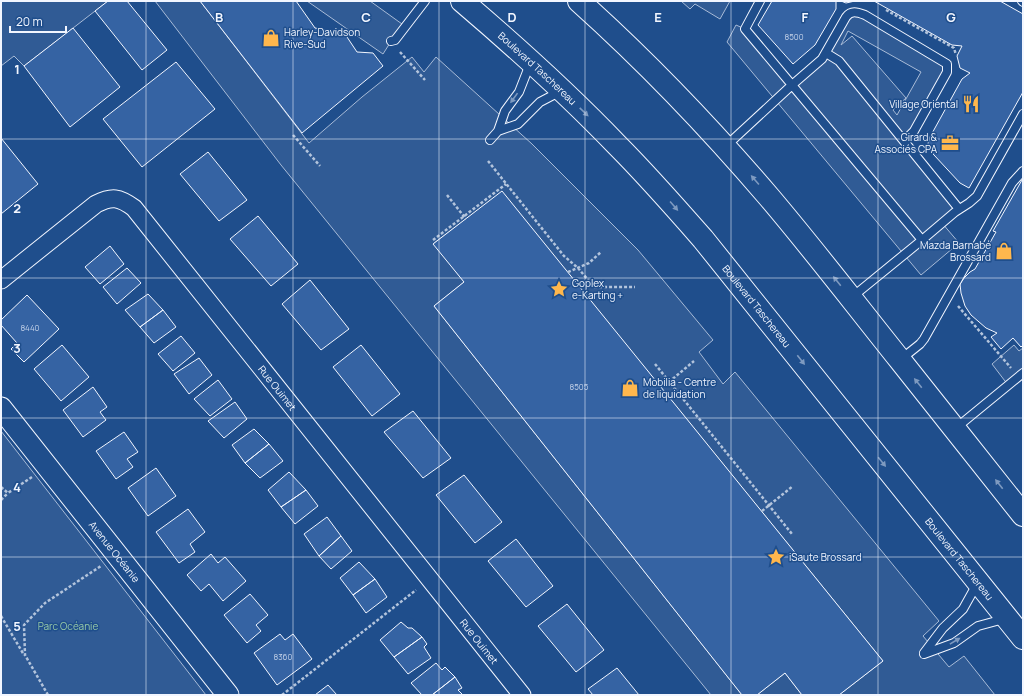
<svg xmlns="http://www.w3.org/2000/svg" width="1024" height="696" font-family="Manrope,sans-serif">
  <rect width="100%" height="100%" fill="#1f4e8c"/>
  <path fill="#305b95" stroke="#a8bbd7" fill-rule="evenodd" d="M1,1H108L24,66L14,56L1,66Z
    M155,1H200L309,143L362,97L412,57L424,72L436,57L532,144L638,250L713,340L699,352L723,384L735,372L939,621L923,636L949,667L964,656L995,695H839L883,661L502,192L434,243L464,282L434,306L742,695H711L281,165Z
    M307,1H370L402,24L383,54Z
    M681,1H730L720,19L695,4L690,9Z
    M853,12L948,66L904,141L959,209L942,223L959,243L921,275L727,42L736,25L745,29L792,85L822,59ZM848,31L921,72L897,115L893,110L906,98L852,36L841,45Z
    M1014,345L1019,351L1023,348V376L1008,385L992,364Z
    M1,431L206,695H1Z
    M785,673L802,695H757Z"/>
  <path fill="#3563a3" stroke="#f2f6ff" d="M108,1H127L167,50L142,70L95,11Z
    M200,1H296L315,28L345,34L357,52L373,53L383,66L302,133Z
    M772,1H836V9L815,45L793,64L758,25Z
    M841,1H855L846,3Z
    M874,1H1000L1023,14V92L969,188L960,183L934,155L929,149L928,143L930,137L962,79L970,73L960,68L957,56L962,46L952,45Z
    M73,28L120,87L70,127L24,66Z
    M176,62L215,109L142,167L103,119Z
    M1,138L38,184L1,214Z
    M208,152L247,200L219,221L180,174Z
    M1022,180L1023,181V345L1021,347L1013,338L1001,349L991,337L997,333L986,328L971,315L965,306L961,293L960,284L964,278L970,272L975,269L996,232L993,231Z
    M502,191L883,661L839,695H802L785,673L757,695H742L434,306L464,282L433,244Z
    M258,216L298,264L271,286L230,239Z
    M110,246L124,264L100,284L85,267Z
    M127,268L141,283L117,304L103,287Z
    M310,280L349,329L321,350L282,304Z
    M148,294L163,310L140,327L125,310Z
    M27,295L59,329L24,362L11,349L17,343L1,325V320Z
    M163,310L176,327L154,343L140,327Z
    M181,336L195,353L173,371L158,354Z
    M62,345L89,377L61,401L34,369Z
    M361,345L400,394L372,416L333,367Z
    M199,358L212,375L189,394L174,374Z
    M218,380L232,399L210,416L194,399Z
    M93,387L107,407L100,412L106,420L83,437L63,410Z
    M235,402L247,419L224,438L208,421Z
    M413,411L451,458L423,478L384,432Z
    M254,429L269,444L245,463L232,445Z
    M124,432L138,452L127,459L133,467L116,479L96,451Z
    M269,444L283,461L260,478L245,463Z
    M156,468L176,496L148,516L128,488Z
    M289,472L306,490L281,507L268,490Z
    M464,475L502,522L475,543L436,495Z
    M306,490L318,506L295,524L281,507Z
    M188,509L205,532L190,544L195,552L179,563L156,532Z
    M327,517L341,536L319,556L304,534Z
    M341,536L352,551L331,569L319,556Z
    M516,539L553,586L526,607L488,561Z
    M211,554L218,563L225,557L246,581L223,601L209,584L201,591L187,575Z
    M359,562L375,579L353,595L340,578Z
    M375,579L387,597L366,613L353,595Z
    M250,594L268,615L256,625L261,631L247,643L224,615Z
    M567,604L604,650L576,672L538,626Z
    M401,622L408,628H412L422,637L394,657L380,640Z
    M280,634L285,640L293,634L312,659L277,685L254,653Z
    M422,637L427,644L424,647L431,658L408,674L394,657Z
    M436,663L442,670L445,667L455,677L432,695H422L411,683Z
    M617,668L639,695H593L588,689Z
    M455,677L462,688L458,690L463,695H432Z
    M328,685L337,695H315Z"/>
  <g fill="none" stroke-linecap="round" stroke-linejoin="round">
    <g stroke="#f2f6ff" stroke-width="10">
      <path id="service" d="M760,1L745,29L792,85L822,59L846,17C851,10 857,12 865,15L947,64V72L914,131L904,141
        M1022,1L1023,2
        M391,41L395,40L425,1
        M826,53L839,61L959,209
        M498,131L518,124L540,102L561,91
        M490,140L498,131L505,111L519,92L530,64
        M726,146L792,85L922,240L851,298
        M922,240L955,212L969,203L977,196L1023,114
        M900,360L920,344L924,339L1012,183L1023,171
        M956,428L1023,373
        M924,653L943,628L963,609L977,584
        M924,654L954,643L978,626L1004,619"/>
    </g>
    <g stroke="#f2f6ff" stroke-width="19">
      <g id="minor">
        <path id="s1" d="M1,280L96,204C112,196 119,197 134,208L522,695"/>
      </g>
    </g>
    <g stroke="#f2f6ff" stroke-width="23">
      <g id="tertiary">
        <path id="s2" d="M1,408L228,695"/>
      </g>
    </g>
    <g stroke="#f2f6ff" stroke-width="24">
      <g id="primary">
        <path id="s3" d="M462,1C516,47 568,94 617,145C647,175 675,207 703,239L1023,638"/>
        <path d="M579,1C647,62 710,128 769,197C814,250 856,305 900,360C941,412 982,463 1023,515"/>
      </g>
    </g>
    <path stroke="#b3c4dc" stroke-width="2.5" stroke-dasharray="3 2" stroke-linecap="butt" d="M886,10L954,48L956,55
      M400,52L425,80
      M293,135L320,166
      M488,161L564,256L578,268L594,287H635
      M447,195L466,219
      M433,240L506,184
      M568,272L589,263L601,252
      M958,306L1011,368
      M655,364L792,534
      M669,382L694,361
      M1,487L8,493L32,477
      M1,500L8,493
      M762,511L793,486
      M1,616L24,655
      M48,695L25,655L24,625L45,603L101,566
      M282,695L416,590"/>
    <use href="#service" stroke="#1f4e8c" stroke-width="8"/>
    <use href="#minor" stroke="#1f4e8c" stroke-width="17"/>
    <use href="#tertiary" stroke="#1f4e8c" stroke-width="21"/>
    <use href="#primary" stroke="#1f4e8c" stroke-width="22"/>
  </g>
  <defs><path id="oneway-solid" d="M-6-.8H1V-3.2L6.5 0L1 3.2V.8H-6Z"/></defs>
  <g fill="#7e9ac0">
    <use href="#oneway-solid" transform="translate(514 98) rotate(126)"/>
    <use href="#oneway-solid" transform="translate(584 112) rotate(44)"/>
    <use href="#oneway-solid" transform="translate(755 180) rotate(-131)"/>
    <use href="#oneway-solid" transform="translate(674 206) rotate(49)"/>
    <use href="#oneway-solid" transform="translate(837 281) rotate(-129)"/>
    <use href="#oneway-solid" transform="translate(801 360) rotate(52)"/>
    <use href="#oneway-solid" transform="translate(918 383) rotate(-129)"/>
    <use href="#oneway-solid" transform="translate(882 462) rotate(51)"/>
    <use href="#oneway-solid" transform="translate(999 484) rotate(-128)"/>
    <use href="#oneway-solid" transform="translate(955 641) rotate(-31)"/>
  </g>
  <path fill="none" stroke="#f2f6ff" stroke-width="1" stroke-opacity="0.55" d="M146,1V695M293,1V695M439,1V695M585,1V695M731,1V695M878,1V695M1,139H1023M1,278H1023M1,418H1023M1,557H1023"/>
  <defs>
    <g id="shop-bare" transform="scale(1.38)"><path d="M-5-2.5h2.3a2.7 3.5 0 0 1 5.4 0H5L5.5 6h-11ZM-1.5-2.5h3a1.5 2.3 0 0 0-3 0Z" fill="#ffb74d" stroke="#1f4e8c" stroke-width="2.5" paint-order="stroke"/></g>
    <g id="restaurant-bare" transform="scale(1.38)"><path d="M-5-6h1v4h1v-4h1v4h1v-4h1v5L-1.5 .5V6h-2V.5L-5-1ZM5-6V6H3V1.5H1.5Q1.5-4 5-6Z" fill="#ffb74d" stroke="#1f4e8c" stroke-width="2.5" paint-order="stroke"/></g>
    <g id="office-bare" transform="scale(1.38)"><path d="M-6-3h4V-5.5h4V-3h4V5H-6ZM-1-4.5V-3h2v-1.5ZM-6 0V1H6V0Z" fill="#ffb74d" stroke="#1f4e8c" stroke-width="2.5" paint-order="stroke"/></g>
    <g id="sight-bare" transform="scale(1.38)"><path d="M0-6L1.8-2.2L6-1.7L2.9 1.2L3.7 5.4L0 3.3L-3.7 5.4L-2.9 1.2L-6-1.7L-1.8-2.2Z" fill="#ffb74d" stroke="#1f4e8c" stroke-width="2.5" paint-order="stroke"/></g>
  </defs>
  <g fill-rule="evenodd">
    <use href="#shop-bare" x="271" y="38"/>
    <use href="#restaurant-bare" x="971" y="104"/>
    <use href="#office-bare" x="950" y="143"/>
    <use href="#shop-bare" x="1004" y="251"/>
    <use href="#sight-bare" x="559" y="289"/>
    <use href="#shop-bare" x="630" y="388"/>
    <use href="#sight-bare" x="776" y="557"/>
  </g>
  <g text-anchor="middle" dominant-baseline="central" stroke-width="3" stroke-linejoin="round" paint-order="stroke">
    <g font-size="8" fill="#c3d1e8">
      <text x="794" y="36">8500</text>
      <text x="30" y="327">8440</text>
      <text x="579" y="386">8505</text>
      <text x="283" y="656">8360</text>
    </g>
    <g font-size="10" fill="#f2f6ff" stroke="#1f4e8c" text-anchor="start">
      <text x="284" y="32">Harley-Davidson<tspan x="284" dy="12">Rive-Sud</tspan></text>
      <text x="958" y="104" text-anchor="end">Village Oriental</text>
      <text x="937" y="137" text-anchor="end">Girard &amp;<tspan x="937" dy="12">Associés CPA</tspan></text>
      <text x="991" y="245" text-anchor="end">Mazda Barnabé<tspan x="991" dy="12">Brossard</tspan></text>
      <text x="572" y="283">Goplex<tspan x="572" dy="12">e-Karting +</tspan></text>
      <text x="643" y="382">Mobilia - Centre<tspan x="643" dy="12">de liquidation</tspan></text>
      <text x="789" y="557">iSaute Brossard</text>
    </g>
    <g font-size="10" fill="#f2f6ff" stroke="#1f4e8c">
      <text stroke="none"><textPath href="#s3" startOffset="101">Boulevard Taschereau</textPath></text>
      <text stroke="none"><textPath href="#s3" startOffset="425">Boulevard Taschereau</textPath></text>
      <text stroke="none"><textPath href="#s1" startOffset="393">Rue Ouimet</textPath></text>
      <text stroke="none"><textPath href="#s2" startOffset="183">Avenue Océanie</textPath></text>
      <text stroke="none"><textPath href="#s3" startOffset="749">Boulevard Taschereau</textPath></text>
      <text stroke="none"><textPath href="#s1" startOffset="717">Rue Ouimet</textPath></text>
    </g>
    <g font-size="10" fill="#97c8a6" stroke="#1f4e8c">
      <text x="68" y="626">Parc Océanie</text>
    </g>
  </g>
  <g font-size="13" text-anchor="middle" font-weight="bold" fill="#f2f6ff" stroke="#1f4e8c" stroke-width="3" stroke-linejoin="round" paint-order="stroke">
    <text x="219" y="22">B</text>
    <text x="366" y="22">C</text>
    <text x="512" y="22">D</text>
    <text x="658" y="22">E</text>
    <text x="805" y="22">F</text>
    <text x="951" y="22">G</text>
    <text x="17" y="74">1</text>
    <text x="17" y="213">2</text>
    <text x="17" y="353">3</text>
    <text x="17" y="492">4</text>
    <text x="17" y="631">5</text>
  </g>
  <rect width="1024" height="696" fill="none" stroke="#f2f6ff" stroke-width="4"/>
  <path d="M10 26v6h56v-6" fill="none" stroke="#f2f6ff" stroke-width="2"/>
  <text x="16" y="26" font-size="12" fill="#f2f6ff" stroke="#1f4e8c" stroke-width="3" paint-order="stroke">20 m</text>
</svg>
